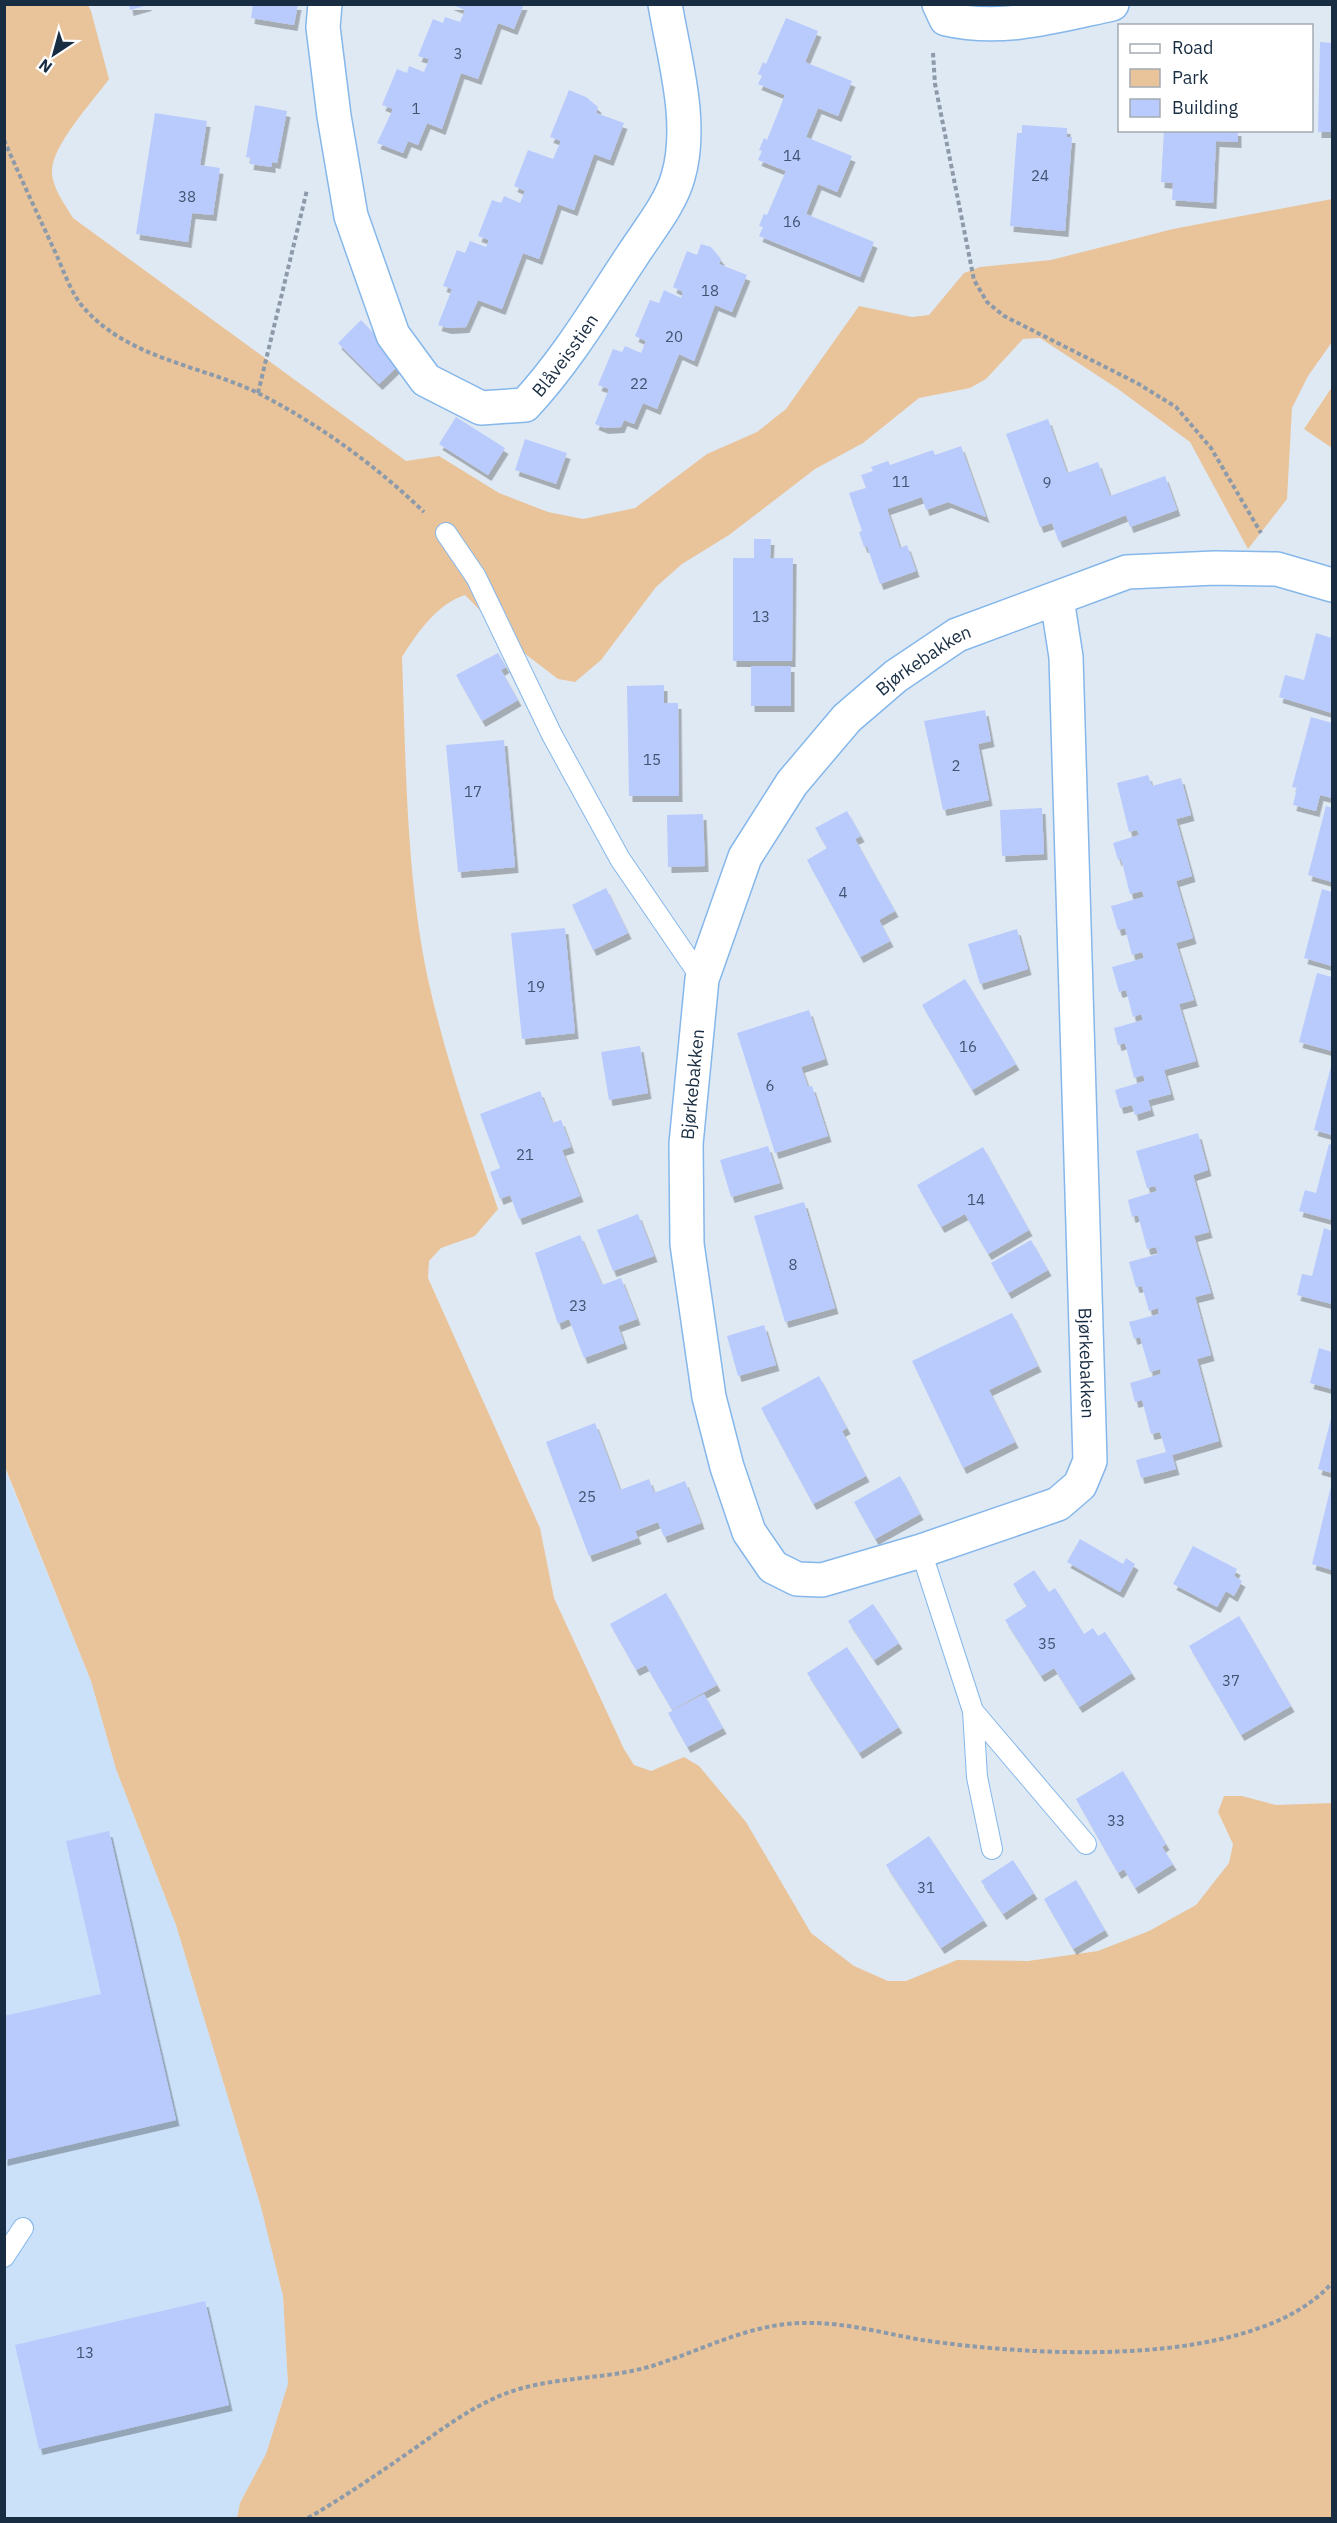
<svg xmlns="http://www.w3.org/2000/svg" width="1337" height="2523" font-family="'IBM Plex Sans',sans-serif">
  <defs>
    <filter id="shadow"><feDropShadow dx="3.5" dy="6" stdDeviation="0" flood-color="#0004"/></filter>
  </defs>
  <rect width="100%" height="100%" fill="#dfe9f4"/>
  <path fill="#cae1f9" d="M4,1467L91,1681L116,1769L176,1925L261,2207L283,2296L288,2384L266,2454L240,2503L237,2518H5Z"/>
  <path fill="#e9c49b" d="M5,5H88L91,11L109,79C94,100 52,145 52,171C52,188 65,204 73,218L406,461L439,456L499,493L548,512L583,519L635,508L707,454L757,432L786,409L859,306L912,317L929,315L964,273L980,267L1051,260L1173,229L1332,199V342L1308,376L1292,408L1287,499L1248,549L1190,442L1118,389L1040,338L1023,339L986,379L970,388L919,398L863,443L815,469L729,535L682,564L656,587L601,660L575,682L558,679L515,646L465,595C437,604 417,633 402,657C406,764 406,883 430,988C447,1063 473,1136 498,1209L475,1236L441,1248L429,1261L428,1278L540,1528L554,1598L624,1749L634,1765L651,1771L684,1757L699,1766L746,1822L811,1933L854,1966L888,1981H906L957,1960L1028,1961L1098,1951L1149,1931L1196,1905L1229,1863L1233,1844L1218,1812L1224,1796H1242L1276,1805L1332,1803V2518H237L240,2503L266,2454L288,2384L283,2296L261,2207L176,1925L116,1769L91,1681L5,1467Z
    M1332,387V448L1304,429Z"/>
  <path fill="#b9cafd" filter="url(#shadow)" d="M129,4H148V5L130,10Z
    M253,4H298L294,25L251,18Z
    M450,4H524L514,29L498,23L478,79L461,73L442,129L427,123L418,145L408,141L403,153L377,143L393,109L382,105L397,69L407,73L409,66L424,72L429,59L418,56L433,19L443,23L445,17L460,22L465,10Z
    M786,18L818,31L805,62L852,81L838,116L818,108L806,137L852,156L837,192L818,184L806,214L874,242L860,277L759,236L763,227L759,226L764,214L767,215L786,171L758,160L762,151L759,150L764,138L767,140L785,95L758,84L762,76L758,74L763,62L766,64Z
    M1320,42L1332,43V132H1318Z
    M569,90L586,97L598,107L596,113L624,123L610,160L594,154L574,210L558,204L539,259L523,253L502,309L478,300L466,327L448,328L438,325L452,289L443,286L457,250L465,253L470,241L486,247L489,240L478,236L492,200L501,203L504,196L520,203L525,191L514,186L528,150L553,159L561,141L550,137Z
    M255,105L287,111L277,163L272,162V167L250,164L251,158L246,157Z
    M155,113L207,121L200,165L220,168L213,215L192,213L188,242L136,234Z
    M1022,125L1067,128V137H1072L1065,231L1010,226L1017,133H1022Z
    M1164,130H1238V142L1216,141L1213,203L1172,200L1173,183L1161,182Z
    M701,244L711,247L721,259L719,264L747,275L732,312L715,305L694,361L679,354L657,409L643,403L634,424L624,420L621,427L605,428L595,424L609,389L598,385L613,349L622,352L625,346L641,353L646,341L635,336L650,300L659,303L664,290L681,298L683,292L673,287L687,251L697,255Z
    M361,320L402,362L379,384L338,343Z
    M456,417L505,448L488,475L439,444Z
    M1048,419L1067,473L1098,462L1110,496L1165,476L1177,510L1130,527L1126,515L1059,542L1052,523L1040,527L1006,434Z
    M525,439L567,453L556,484L515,470Z
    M961,446L986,517L948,502L926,510L922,497L887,509L900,548L907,545L916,571L880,584L867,546L864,547L859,532L862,531L849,493L866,488L861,475L873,471L871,467L888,461L890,465L933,450L935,455Z
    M754,539H771L770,558H793L792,661H733V558H754Z
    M1316,633L1332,638V713L1279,697L1285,675L1304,680Z
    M498,653L506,667L501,670L518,700L482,721L456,675Z
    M751,666H791V706H751Z
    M664,685V703H678L679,796H629L627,686Z
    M985,710L991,741L978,744L989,800L943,810L924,721Z
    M1311,717L1332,723V798L1320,795L1316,811L1293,805L1297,788L1292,787Z
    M504,740L515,867L458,872L446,745Z
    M1148,775L1152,786L1181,778L1191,815L1176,819L1192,876L1176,881L1193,938L1176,943L1194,1000L1179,1004L1196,1061L1164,1070L1171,1094L1148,1100L1151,1110L1135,1115L1132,1105L1120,1108L1115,1090L1145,1081L1143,1075L1134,1078L1125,1043L1118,1045L1114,1028L1143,1020L1141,1014L1133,1017L1126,990L1119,992L1112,967L1144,958L1142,952L1132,955L1125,928L1118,930L1111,906L1144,897L1142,891L1130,894L1121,859L1118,860L1113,843L1139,835L1137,830L1129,832L1117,783Z
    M1326,806L1332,808V882L1308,875Z
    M1042,808L1044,854L1002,856L1000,810Z
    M847,811L861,836L855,839L895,911L879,920L890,941L860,957L807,860L827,848L815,828Z
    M703,814L705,866L668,867L667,815Z
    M606,888L628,933L593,950L572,905Z
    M1322,889L1332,892V966L1304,958Z
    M565,928L575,1033L522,1039L511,933Z
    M1017,929L1028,969L980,984L968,944Z
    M1317,973L1332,977V1051L1299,1042Z
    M965,979L1016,1064L972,1090L922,1005Z
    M809,1010L825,1059L801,1067L808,1087L812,1086L828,1136L775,1153L737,1033Z
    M640,1046L648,1093L609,1100L601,1052Z
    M1332,1063V1135L1314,1130Z
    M540,1091L552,1123L561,1120L571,1147L562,1150L580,1196L519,1219L510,1195L500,1199L490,1172L500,1168L480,1114Z
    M1198,1133L1208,1170L1193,1175L1209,1232L1194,1236L1211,1293L1195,1297L1211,1355L1197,1359L1219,1441L1172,1455L1176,1469L1141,1478L1136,1460L1166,1452L1160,1432L1151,1434L1142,1400L1135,1402L1130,1383L1161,1374L1160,1369L1150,1372L1140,1337L1134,1339L1129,1322L1159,1314L1158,1308L1149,1311L1142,1286L1136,1287L1129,1262L1158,1254L1156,1247L1147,1249L1138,1215L1132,1217L1128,1200L1157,1191L1155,1186L1147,1188L1136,1151Z
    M1329,1144L1332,1145V1220L1299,1211L1305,1190L1316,1193Z
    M768,1146L780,1183L731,1197L720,1160Z
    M983,1147L1029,1230L988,1254L965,1214L941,1227L917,1185Z
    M804,1202L835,1308L785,1322L754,1216Z
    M638,1214L654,1256L613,1271L597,1230Z
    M1324,1228L1332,1231V1304L1297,1295L1302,1274L1312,1276Z
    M580,1235L602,1285L621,1278L637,1319L618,1326L624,1343L584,1358L569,1319L558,1324L535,1253Z
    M1031,1240L1048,1270L1008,1293L991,1263Z
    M1012,1313L1038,1366L989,1390L1015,1442L963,1468L912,1361Z
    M764,1325L776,1365L738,1376L727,1336Z
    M1319,1348L1332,1352V1389L1310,1383Z
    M819,1376L847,1428L842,1431L866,1476L813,1504L761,1408Z
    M1332,1415V1473L1318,1469Z
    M595,1423L620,1490L649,1479L654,1493L685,1481L701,1523L664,1537L658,1522L635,1531L638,1538L589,1556L546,1442Z
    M900,1476L920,1514L875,1539L854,1502Z
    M1332,1482V1570L1312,1564Z
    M1080,1539L1123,1564L1126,1558L1135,1564L1120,1592L1067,1562Z
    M1193,1546L1237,1569L1234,1576L1242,1581L1234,1596L1226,1591L1217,1607L1173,1584Z
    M1034,1570L1049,1592L1055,1588L1084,1634L1093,1628L1098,1636L1105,1632L1132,1673L1079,1707L1054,1668L1041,1676L1005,1620L1027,1606L1013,1584Z
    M666,1593L717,1685L672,1710L646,1665L636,1670L610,1624Z
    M873,1604L899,1643L874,1660L848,1621Z
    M1239,1616L1291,1706L1241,1735L1189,1646Z
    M847,1647L899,1727L859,1753L807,1673Z
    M704,1694L723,1728L687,1747L668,1713Z
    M1123,1771L1166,1844L1162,1847L1173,1864L1135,1888L1124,1869L1118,1873L1076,1799Z
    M109,1831L176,2120L4,2160V2016L101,1994L66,1841Z
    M929,1836L984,1920L941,1948L886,1865Z
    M1013,1860L1034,1893L1003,1914L981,1881Z
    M1076,1880L1105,1930L1073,1949L1044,1899Z
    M205,2301L229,2405L39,2449L15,2345Z"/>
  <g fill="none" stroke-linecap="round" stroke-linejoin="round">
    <g stroke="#85b7eb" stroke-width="22">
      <path id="lane" d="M446,533L476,577L552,735L620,859L702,979
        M921,1551L973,1711L977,1777L992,1849
        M973,1711L1086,1844
        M4,2257L23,2228"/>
    </g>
    <g stroke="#85b7eb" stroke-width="36">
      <g id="street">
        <path id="s1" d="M325,4L323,27L334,116L351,216L393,335L426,380L481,408L525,405C567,360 598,307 632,256C648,231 670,205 678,177C694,123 674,58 665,4"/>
        <path d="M939,4L946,19C1003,32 1056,16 1112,4"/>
        <path id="s2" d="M1057,599L1066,657L1090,1461L1080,1485L1058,1504L921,1551L822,1580L797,1579L773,1567L749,1532L727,1467L709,1397L687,1244L686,1144L702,979L745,857L792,783L847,718L896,676L957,635L1127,572L1215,568L1277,569L1332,585"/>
      </g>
    </g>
    <path stroke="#8c9aaa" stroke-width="4" stroke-dasharray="4.5 3" stroke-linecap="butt" d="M933,53L935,84L974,280L987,302L1004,316L1137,383L1176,407L1211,448L1261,533
      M4,140C21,179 39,217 57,256C64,272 72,295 84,308C129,359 200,365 258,393C320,425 374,464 424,512
      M258,393L307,190
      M308,2518C346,2496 382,2471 418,2446C446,2426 475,2405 507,2393C553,2376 605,2380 652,2366C697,2352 739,2329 787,2324C834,2319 877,2332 922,2340C1030,2356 1253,2371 1332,2283"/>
    <use href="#lane" stroke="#fff" stroke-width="20"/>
    <use href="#street" stroke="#fff" stroke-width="33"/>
  </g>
  <g text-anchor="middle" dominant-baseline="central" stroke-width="4.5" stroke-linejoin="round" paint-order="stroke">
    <g font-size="15" fill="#415471">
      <text x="458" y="53">3</text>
      <text x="416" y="108">1</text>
      <text x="792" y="155">14</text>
      <text x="1040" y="175">24</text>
      <text x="187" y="196">38</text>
      <text x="792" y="221">16</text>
      <text x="710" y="290">18</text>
      <text x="674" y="336">20</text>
      <text x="639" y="383">22</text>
      <text x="901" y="481">11</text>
      <text x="1047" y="482">9</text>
      <text x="761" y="616">13</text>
      <text x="652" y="759">15</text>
      <text x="956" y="765">2</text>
      <text x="473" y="791">17</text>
      <text x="843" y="892">4</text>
      <text x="536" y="986">19</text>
      <text x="968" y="1046">16</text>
      <text x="770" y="1085">6</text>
      <text x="525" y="1154">21</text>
      <text x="976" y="1199">14</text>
      <text x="793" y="1264">8</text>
      <text x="578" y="1305">23</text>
      <text x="587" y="1496">25</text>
      <text x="1047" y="1643">35</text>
      <text x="1231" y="1680">37</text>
      <text x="1116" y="1820">33</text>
      <text x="926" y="1887">31</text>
      <text x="85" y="2352">13</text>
    </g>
    <g font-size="18" fill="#192d42" stroke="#fff">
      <text stroke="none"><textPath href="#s1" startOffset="566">Blåveisstien</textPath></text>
      <text stroke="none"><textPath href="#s2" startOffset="2220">Bjørkebakken</textPath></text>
      <text stroke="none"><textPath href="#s2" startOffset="1716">Bjørkebakken</textPath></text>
      <text stroke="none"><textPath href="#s2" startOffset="765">Bjørkebakken</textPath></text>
    </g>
  </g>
  <rect width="1337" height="2523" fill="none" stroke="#192d42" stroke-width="12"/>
  <rect x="1118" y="24" width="195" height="108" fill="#ffffff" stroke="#a3abb3" stroke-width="1.5"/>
  <rect x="1130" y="44" width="30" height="9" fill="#ffffff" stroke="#a3abb3" stroke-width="1.5"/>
  <text x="1172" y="54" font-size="18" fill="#192d42">Road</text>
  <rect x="1130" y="69" width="30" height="18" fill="#e9c49b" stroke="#a3abb3" stroke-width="1.5"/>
  <text x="1172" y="84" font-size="18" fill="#192d42">Park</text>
  <rect x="1130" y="99" width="30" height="18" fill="#b9cafd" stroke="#a3abb3" stroke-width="1.5"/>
  <text x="1172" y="114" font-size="18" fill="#192d42">Building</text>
  <g transform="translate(54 54) rotate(216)" stroke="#ffffff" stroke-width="4.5" paint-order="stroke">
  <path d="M0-4.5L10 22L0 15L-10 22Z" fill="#192d42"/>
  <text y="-9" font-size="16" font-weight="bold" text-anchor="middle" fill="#192d42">N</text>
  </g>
</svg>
